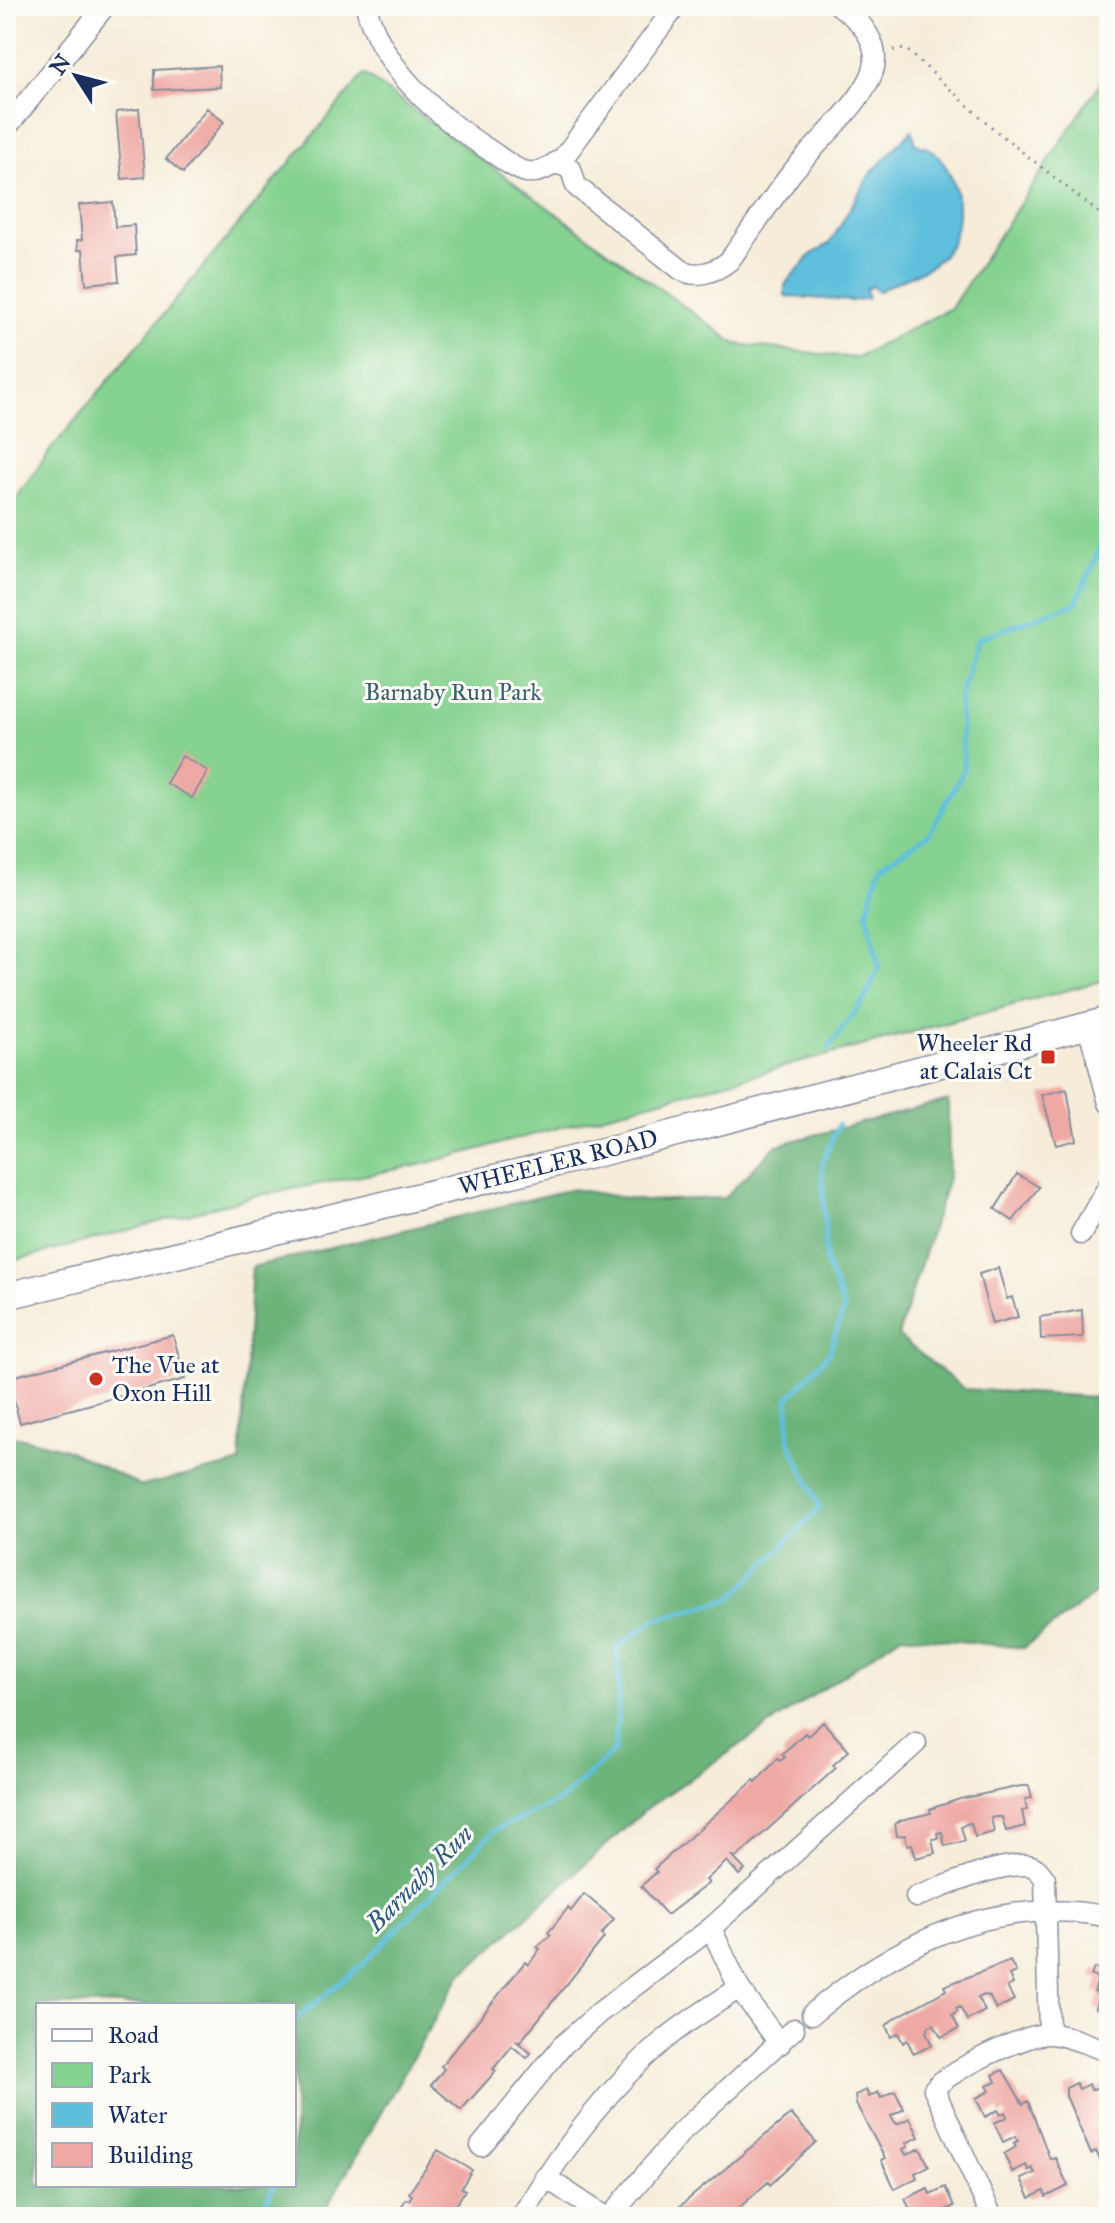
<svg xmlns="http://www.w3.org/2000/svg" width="1115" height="2223" font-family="'IM FELL Great Primer',serif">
  <rect width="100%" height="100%" fill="#fdfcf7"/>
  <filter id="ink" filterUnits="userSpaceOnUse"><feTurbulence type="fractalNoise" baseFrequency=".0125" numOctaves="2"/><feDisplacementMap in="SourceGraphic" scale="16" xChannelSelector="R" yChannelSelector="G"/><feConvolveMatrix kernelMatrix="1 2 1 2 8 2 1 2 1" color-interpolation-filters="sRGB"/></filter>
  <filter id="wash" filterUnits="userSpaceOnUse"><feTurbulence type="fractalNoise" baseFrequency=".006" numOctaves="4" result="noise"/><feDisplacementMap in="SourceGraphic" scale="32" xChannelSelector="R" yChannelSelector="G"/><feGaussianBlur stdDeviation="1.8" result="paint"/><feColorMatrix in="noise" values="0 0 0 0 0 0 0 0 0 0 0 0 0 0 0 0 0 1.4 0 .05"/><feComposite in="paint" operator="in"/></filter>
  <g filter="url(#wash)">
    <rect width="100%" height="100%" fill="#f6ecd9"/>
    <path fill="#86d290" stroke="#508077" stroke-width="2" d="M1109,70V979L424,1164L255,1196L6,1263V513L47,454L364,74L736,344L855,358L951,308Z"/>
    <path fill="#6cb47a" stroke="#44726c" stroke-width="2" fill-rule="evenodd" d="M948,1100L949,1175L898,1336L964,1389L1109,1398V1583L1024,1648L902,1635L650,1806L459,1977L321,2217H6V1434L63,1448L142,1486L240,1463L252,1267L572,1189L644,1201L724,1198L777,1145ZM38,2005H294V2185H38Z"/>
    <path fill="#5ebfdc" stroke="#3c779d" stroke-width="2" d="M912,130L916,144C922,147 928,147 933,151C960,175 968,226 943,255C925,275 898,278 878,292L872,286L866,289L868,298L851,301L785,296V285L790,278L812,254L830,243L870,174Z"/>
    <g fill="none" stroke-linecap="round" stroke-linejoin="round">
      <path stroke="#5ebfdc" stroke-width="5" d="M828,1048L864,1000L879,968L867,912L880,866L929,834L964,770L959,699L977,639L1076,603L1099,551L1109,515
        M294,2020L361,1966L495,1830L561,1800L615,1750L619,1697L617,1647L656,1619L731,1599L820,1508L789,1441L788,1399L829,1353L844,1308L826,1263L822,1164L838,1125
        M259,2217L274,2185"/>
    </g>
    <g id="blocks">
      <path fill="#efa9a4" d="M219,66L220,87L154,90V70Z
        M207,108L224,122L183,173L166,159Z
        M139,109L145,177L122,179L116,112Z
        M113,202L115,227L134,225L136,255L117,257L119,281L86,284L83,250H78L77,240H82L79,205Z
        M182,756L208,771L192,798L166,783Z
        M1067,1089L1076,1140L1056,1145L1042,1095Z
        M1017,1174L1039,1187L1013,1221L995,1209Z
        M998,1268L1007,1299L1012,1297L1018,1317L992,1324L979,1274Z
        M1082,1310L1083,1337L1041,1339L1040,1317Z
        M173,1335L185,1379L20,1423L8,1378Z
        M823,1722L849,1751L833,1765L836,1768L737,1857L732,1856L745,1870L739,1875L727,1861L706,1880L709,1883L667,1915L641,1886L657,1872L654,1869L754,1780L756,1782L778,1758L780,1761L785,1757L782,1754L805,1733L808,1736Z
        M1021,1786H1029L1032,1798L1025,1799L1027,1810L1022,1811L1025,1826L1006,1831L1002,1817H996L991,1818L994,1832L975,1837L971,1823L966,1824L961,1827L965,1841L945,1846L942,1832L937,1833L938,1838L932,1839L935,1853L916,1858L912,1844L907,1845L905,1835L897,1836L895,1824L901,1820L931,1813L930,1809L960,1799Z
        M584,1894L614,1919L601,1935L604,1938L520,2042L516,2041L531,2053L527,2058L512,2046L493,2069L496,2071L461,2110L431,2085L444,2069L441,2066L525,1962L528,1965L540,1949L537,1947L551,1935L548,1933L568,1908L571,1911Z
        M1010,1961L1016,1972L1009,1975L1013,1984L1007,1987L1014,2000L996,2009L989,1996L984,1995L978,1998L985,2011L967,2020L960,2007L956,2009L958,2012L952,2015L959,2029L941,2037L934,2024L929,2026L926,2032L932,2045L914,2054L907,2040L903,2043L898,2033L891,2037L886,2026L892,2020L946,1990L944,1986Z
        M1094,1968L1109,1971L1105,2012L1095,2008L1100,1994L1094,1992L1099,1978L1091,1976Z
        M1003,2070L1023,2104L1028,2101L1050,2159L1055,2157L1068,2186L1046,2197L1044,2191L1030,2198L1021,2179L1035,2173L1032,2168L1028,2170L1026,2165L1012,2172L1004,2154L1016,2147L1014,2143L1018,2141L1016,2136L1003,2142L994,2123L1007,2117L1005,2112L1001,2115L998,2110L985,2117L976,2098L990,2091L987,2086L996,2082L993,2075Z
        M1076,2083L1079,2089L1089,2084L1091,2090L1105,2084L1109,2092V2104L1101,2108L1100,2114L1103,2119L1109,2116V2180L1096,2151L1091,2154L1066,2096V2088Z
        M866,2090L869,2097L878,2092L881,2098L895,2091L904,2109L891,2116L893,2120L897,2124L910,2118L919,2137L906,2143L908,2147L903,2149L906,2155L920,2148L929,2166L915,2173L917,2178L895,2189L881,2160L885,2158L856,2104L855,2095Z
        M791,2114L816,2142L770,2185L768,2182L729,2217H667Z
        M438,2150L472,2170L461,2188L465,2190L449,2217H399L403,2211L400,2209L406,2199L409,2200L412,2195L409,2193Z
        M945,2187L954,2206L940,2213L942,2217H914L905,2199L928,2188L930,2194Z"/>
    </g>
  </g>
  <g filter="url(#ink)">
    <use href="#blocks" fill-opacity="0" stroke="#888e9c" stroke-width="2"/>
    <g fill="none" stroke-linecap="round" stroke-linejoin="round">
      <g stroke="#888e9c" stroke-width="23">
        <path id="minor" d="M366,6C382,69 439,118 492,152C501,158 513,168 523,171C538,176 551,166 563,158L676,6
          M6,128L105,6
          M557,163L571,169L576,186L680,269C696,279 715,272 729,261C749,233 769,203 790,175C813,145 858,108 872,74C883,45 861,21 840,6
          M1088,1025L1109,1103
          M1081,1234L1109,1185
          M916,1897C947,1886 993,1864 1026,1865C1035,1865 1040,1872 1045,1879L1049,2034
          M711,1928L739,1988L780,2044
          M812,2014C896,1943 997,1894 1109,1917
          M481,2146L563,2045L600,2012L711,1928L916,1743
          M545,2177L605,2217
          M521,2217C559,2155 607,2088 663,2041C686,2021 714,2005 739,1988
          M610,2217L681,2132L794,2029
          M992,2217L934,2089C948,2071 1025,2034 1048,2034C1066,2034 1092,2046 1109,2052"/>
      </g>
      <g stroke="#888e9c" stroke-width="29">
        <path id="major" d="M6,1296L607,1151L1109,1020"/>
      </g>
      <path stroke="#888e9c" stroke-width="3" stroke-dasharray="2 6" stroke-linecap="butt" d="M893,50L906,49L996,131L1109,221"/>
      <use href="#minor" stroke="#fff" stroke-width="20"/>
      <use href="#major" stroke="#fff" stroke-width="26"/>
    </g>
  </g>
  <g fill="#c8321e" stroke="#fdfcf7" stroke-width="3">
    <rect x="1040" y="1049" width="16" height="16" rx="4"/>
    <circle cx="96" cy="1379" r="8"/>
  </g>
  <g text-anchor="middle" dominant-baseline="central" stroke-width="6" stroke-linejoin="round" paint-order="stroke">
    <g font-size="24" fill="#3b606d" stroke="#fdfcf7">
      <text x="453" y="692">Barnaby Run Park</text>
    </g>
    <g font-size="24" fill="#1b2f5e" stroke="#fdfcf7" text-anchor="end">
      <text x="1032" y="1043">Wheeler Rd<tspan x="1032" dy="28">at Calais Ct</tspan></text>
      <text x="112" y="1365" text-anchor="start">The Vue at<tspan x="112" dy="28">Oxon Hill</tspan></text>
    </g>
    <g font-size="24" fill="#1b2f5e" stroke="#fdfcf7">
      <text transform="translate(558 1162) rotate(-14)">WHEELER ROAD</text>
    </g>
    <g font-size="26" font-style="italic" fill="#2f5a84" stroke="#fdfcf7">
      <text transform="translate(419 1878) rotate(-45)">Barnaby Run</text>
    </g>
  </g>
  <rect width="1115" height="2223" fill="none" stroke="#fdfcf7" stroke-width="32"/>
  <rect x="36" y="2003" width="260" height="184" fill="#fdfcf7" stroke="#a3aaba" stroke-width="2"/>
  <rect x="52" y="2029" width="40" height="12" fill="#ffffff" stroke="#a3aaba" stroke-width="2"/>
  <text x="108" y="2043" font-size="24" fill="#1b2f5e">Road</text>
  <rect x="52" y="2063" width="40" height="24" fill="#86d290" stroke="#a3aaba" stroke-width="2"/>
  <text x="108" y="2083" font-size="24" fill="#1b2f5e">Park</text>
  <rect x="52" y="2103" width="40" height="24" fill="#5ebfdc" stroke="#a3aaba" stroke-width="2"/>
  <text x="108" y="2123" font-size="24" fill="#1b2f5e">Water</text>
  <rect x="52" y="2143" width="40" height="24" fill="#efa9a4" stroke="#a3aaba" stroke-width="2"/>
  <text x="108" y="2163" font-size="24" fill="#1b2f5e">Building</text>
  <g transform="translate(76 76) rotate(306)" stroke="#fdfcf7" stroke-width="6" paint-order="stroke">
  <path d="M0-6L14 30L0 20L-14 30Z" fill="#1b2f5e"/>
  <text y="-12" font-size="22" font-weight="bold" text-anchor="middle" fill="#1b2f5e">N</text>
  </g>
</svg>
